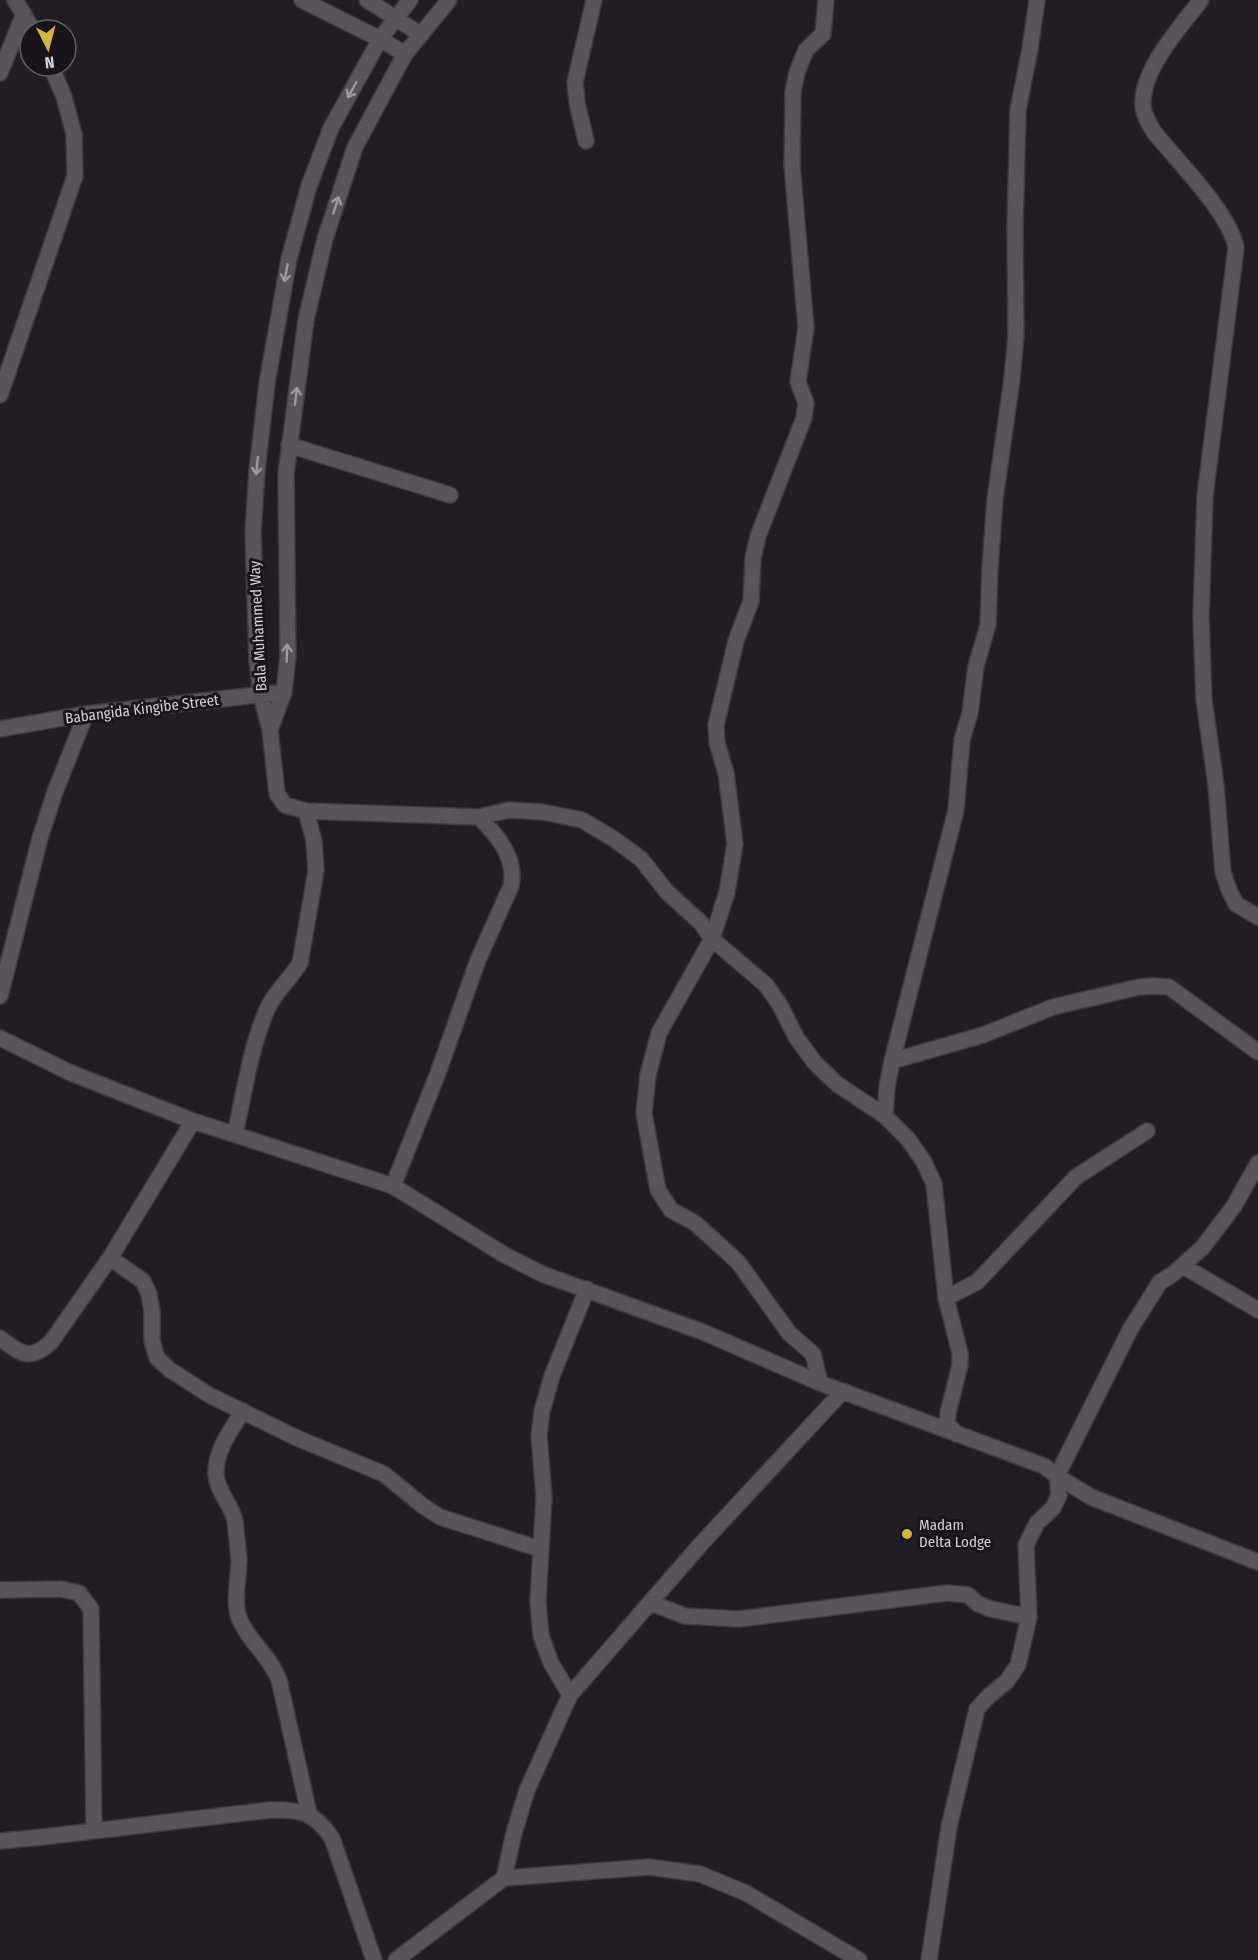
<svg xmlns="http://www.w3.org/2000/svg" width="1258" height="1960" font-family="'Fira Sans Condensed',sans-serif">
  <rect width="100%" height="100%" fill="#211d24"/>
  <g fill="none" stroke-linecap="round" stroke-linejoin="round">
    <g stroke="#3d3a40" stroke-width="18">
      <path id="minor" d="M15,0L33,30
        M302,0L380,39L405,54
        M367,0L420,34
        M410,0L380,39L331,128L309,186L289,259L267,383L257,471L253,532L257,659L261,695L270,730L277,794L285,805L306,811L479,817L509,810L543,812L582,820L614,839L641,859L667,892L701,923L712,939L766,985L780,1005L796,1037L815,1063L837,1084L885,1116L908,1139L924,1162L934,1184L946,1298L960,1353V1365L948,1413L947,1423L956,1434
        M1201,0C1180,28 1141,69 1143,106C1144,116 1149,124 1154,132C1177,161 1230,213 1236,248L1205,496L1201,618L1204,700L1216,785L1223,872L1229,890L1236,904L1258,917
        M0,73L24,14
        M586,141L577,103L575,82L594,0
        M0,395L75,176L74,134L64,97L51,66
        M289,445L450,495
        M0,729L86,714L284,692
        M270,730L284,692L288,656L286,474L306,320L325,239L355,147L405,54L449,0
        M0,996L40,838L55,792L86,714
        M0,1038L71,1073L193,1121L393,1186L503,1254L542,1274L703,1332L820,1383L1044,1466L1057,1476L1059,1495L1053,1508L1037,1523L1026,1545L1029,1617L1018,1665L1007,1681L989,1696L977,1709L949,1827L929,1960
        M892,1061L983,1035L1053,1007L1139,987L1153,986L1169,987L1258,1052
        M885,1116L887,1087L892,1061L956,810L962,740L970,713L976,666L988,625L990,568L995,499L1012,379L1016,335L1015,227L1018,110L1030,49L1037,0
        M235,1134C244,1094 250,1050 266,1012C273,993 290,980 300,963L316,871L314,841L306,811
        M1258,1163L1234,1206L1203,1247L1173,1274L1160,1282L1131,1328L1057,1476L1091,1497L1258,1562
        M393,1186L438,1073L478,960L511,886C517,858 497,835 479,817
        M110,1258L143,1281L149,1294L152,1311V1340L157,1358L170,1370L211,1396L297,1438L384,1474L423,1506L440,1517L540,1549
        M1183,1266L1258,1310
        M946,1298L977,1282L1076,1177L1147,1131
        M0,1338C21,1354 30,1362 51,1342L110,1258L193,1121
        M820,1383L813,1354L789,1333L738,1262L695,1223L671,1210L658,1190L644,1113L648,1075L659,1033L712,939L727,892L735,844L726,773L717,743L716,725L736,641L751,601L753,558L758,536L804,418L806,403L798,382L806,328L792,165L793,92L797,72L806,50L823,34L826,0
        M243,1411C231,1430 215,1451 216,1474C217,1492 232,1505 235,1521C236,1531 238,1549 239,1558C239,1577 233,1600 239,1618C248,1641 271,1657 279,1680L309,1813
        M0,1590L61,1589L79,1593L91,1609L94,1830
        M651,1603L685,1616L739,1619L947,1593L968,1595L978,1604L991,1609L1029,1617
        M570,1695L551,1663L541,1636L538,1601L544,1497L539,1435L542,1411L552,1376L587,1289
        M0,1841L43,1837L270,1810C301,1809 314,1812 332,1838L374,1960
        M504,1878L514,1833L527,1790L570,1695L701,1544L843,1391
        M396,1960L504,1878L649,1867L700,1874L746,1893L859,1960"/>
    </g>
    <use href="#minor" stroke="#575559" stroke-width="15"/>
  </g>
  <defs><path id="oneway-shaft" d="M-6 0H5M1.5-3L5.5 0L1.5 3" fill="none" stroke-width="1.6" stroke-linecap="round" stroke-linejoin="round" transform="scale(1.5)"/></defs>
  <g stroke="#9b999e">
    <use href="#oneway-shaft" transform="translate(352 90) rotate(119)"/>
    <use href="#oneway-shaft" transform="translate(336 205) rotate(-72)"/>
    <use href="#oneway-shaft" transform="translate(286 273) rotate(100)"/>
    <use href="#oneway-shaft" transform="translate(296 396) rotate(-83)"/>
    <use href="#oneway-shaft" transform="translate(257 466) rotate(96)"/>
    <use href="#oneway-shaft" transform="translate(287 653) rotate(-88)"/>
  </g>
  <circle fill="#d2b736" stroke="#17141b" stroke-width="2" cx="907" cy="1534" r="6"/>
  <g text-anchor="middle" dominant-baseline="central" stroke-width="6" stroke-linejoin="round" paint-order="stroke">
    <g font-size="15" fill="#d3d1d6" stroke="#17141b">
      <text transform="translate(258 626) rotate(-93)">Bala Muhammed Way</text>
      <text transform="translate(142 709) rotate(-7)">Babangida Kingibe Street</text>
    </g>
    <g font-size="15" fill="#d3d1d6" stroke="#17141b" text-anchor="start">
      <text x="919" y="1525">Madam<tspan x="919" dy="17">Delta Lodge</tspan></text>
    </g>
  </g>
  <g transform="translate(48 48) rotate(174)"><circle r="28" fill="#17141b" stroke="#626066" stroke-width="1.5"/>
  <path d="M0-4.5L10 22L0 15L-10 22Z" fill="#d2b736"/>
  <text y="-9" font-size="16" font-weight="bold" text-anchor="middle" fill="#d3d1d6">N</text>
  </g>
</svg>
